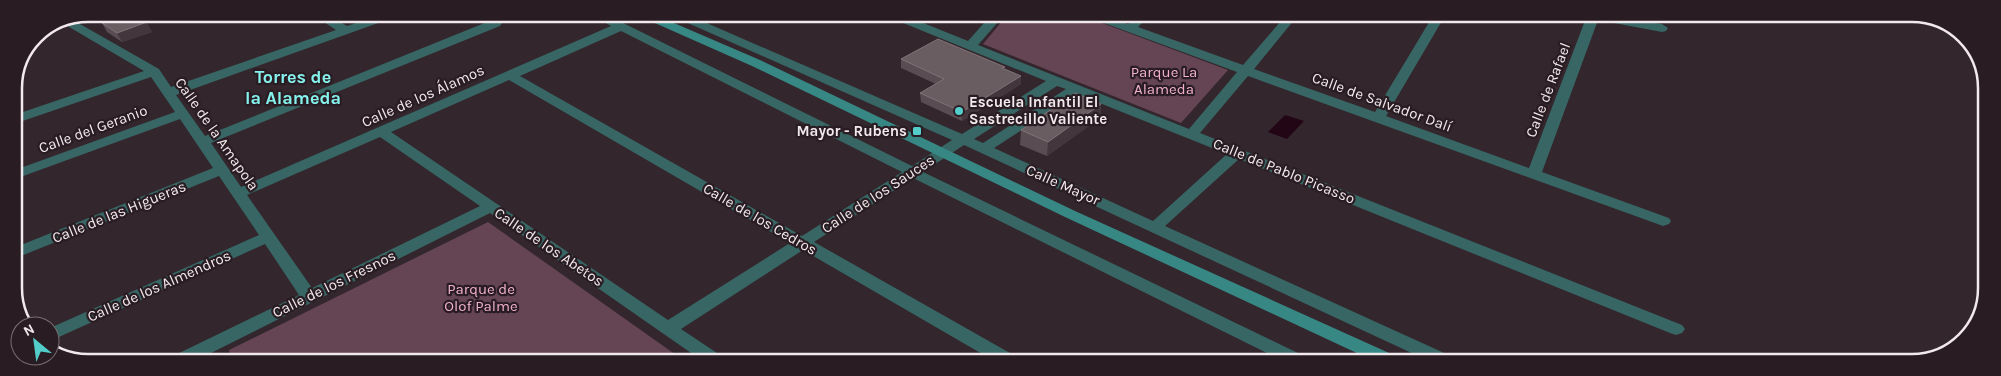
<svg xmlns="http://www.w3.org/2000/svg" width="2001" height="376" font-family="Karla,sans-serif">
  <rect width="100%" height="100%" fill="#33262c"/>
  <path fill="#654554" d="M1008,14H1078L1228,70L1181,123L983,44Z
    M488,222L686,362H232L229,350Z"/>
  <path fill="#220615" d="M1285,115L1304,121L1287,139L1268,132Z"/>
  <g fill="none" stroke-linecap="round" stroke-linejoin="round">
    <path fill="#376664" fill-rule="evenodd" d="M312,14H326L347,26L383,14H400L398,16L176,95L205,136L487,22L480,16L482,14H496L494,16L502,23L500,26L211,143L241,187L611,26L590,14H605L912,166L952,140L672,16L670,14H686L962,134L1046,81L886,16L884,14H901L968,41L992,14H1005L978,45L1189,129L1237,72L1085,16L1083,14H1100L1128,24L1138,14H1151L1138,27L1243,65L1287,14H1299L1254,69L1375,112L1434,14H1446L1386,116L1529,168L1586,18L1579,14H1606L1662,24L1668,28L1666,31L1662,32L1598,20L1542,172L1669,218L1671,221L1669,224L1663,226L1248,76L1200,133L1682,325L1685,329L1682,333L1676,335L1670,333L1239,159L1165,226L1453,357L1456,362H1431L964,145L923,172L1298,353L1301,358L1299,362H1280L1281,360L913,178L814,242L1017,357L1020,362H996L803,250L681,329L723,357L726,362H704L490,213L193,362H168L171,357L299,295L265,244L50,341V328L259,235L219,176L16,258V247L213,168L180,119L15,179V170L175,112L151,77L14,124V115L144,71L64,24L73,20L159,69L171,87L336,30ZM621,31L902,172L802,236L520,76ZM509,80L790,243L668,320L391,132ZM1057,86L1066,89L983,143L974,139ZM1077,94L1227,154L1153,221L994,148ZM380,137L480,206L312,288L247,195Z"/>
    <path fill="#378784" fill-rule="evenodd" d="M637,14H653L760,60L1075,211L1398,357L1401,362H1376L1065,217L752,66L639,16Z"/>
  </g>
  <path fill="#594c52" d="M170,14L140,18L152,32L122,42L107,32L102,23L117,18Z
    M901,59L1005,69L1021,76V84L962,121L921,102L920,93L936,84L901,68Z
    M1101,104L1100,118L1047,156L1020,145L1021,130Z"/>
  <path fill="#43363c" d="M129,14H170L131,19Z
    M147,22L152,32L122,42L117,33Z
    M1021,76V84L962,121V112Z
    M1101,104L1100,118L1047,156L1048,142Z"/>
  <path fill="#6a5d62" stroke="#7f7378" d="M120,14H133L147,22L117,33L102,23L117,18Z
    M938,39L1005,67L1002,68L1021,76L962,112L920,93L944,79L901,59Z
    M1075,93L1101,104L1048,142L1021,130Z"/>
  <g fill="#53cdc9" stroke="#291c22" stroke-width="2">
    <circle cx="959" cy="111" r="5"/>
    <rect x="912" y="126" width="10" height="10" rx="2.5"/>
  </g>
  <g text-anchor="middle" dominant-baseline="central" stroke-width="4.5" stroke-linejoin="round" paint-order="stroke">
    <g font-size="15" fill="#f2b1cf" stroke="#291c22">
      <text x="1164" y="72">Parque La<tspan x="1164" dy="17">Alameda</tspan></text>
      <text x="481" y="289">Parque de<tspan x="481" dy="17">Olof Palme</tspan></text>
    </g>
    <g font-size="15" fill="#f2e9ed" stroke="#291c22">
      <text transform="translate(1548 90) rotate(-69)">Calle de Rafael</text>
      <text transform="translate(423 96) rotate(-24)">Calle de los Álamos</text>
      <text transform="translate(1382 102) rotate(20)">Calle de Salvador Dalí</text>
      <text transform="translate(93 129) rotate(-20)">Calle del Geranio</text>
      <text transform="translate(217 134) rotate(55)">Calle de la Amapola</text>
      <text transform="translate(1284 171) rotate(22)">Calle de Pablo Picasso</text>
      <text transform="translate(1063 185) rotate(24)">Calle Mayor</text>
      <text transform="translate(878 194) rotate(-33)">Calle de los Sauces</text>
      <text transform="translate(119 212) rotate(-22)">Calle de las Higueras</text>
      <text transform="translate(760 219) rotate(30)">Calle de los Cedros</text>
      <text transform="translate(549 247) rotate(34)">Calle de los Abetos</text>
      <text transform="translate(334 284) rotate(-26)">Calle de los Fresnos</text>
      <text transform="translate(159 286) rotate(-24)">Calle de los Almendros</text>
    </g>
    <g font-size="15" font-weight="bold" fill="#f2e9ed" stroke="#291c22" text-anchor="start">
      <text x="969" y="102">Escuela Infantil El<tspan x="969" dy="17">Sastrecillo Valiente</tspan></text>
      <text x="907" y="131" text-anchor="end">Mayor - Rubens</text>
    </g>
    <g font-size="18" font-weight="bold" fill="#86f2ed" stroke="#291c22">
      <text x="293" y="77">Torres de<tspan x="293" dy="21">la Alameda</tspan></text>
    </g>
  </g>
  <path d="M0 0H2001V376H0ZM88 22H1912A66 66 0 0 1 1978 88V288A66 66 0 0 1 1912 354H88A66 66 0 0 1 22 288V88A66 66 0 0 1 88 22Z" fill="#291c22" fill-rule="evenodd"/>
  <path fill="none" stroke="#f2e9ed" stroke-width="2.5" d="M88 22H1912A66 66 0 0 1 1978 88V288A66 66 0 0 1 1912 354H88A66 66 0 0 1 22 288V88A66 66 0 0 1 88 22Z"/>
  <g transform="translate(35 341) rotate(331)"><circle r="24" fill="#291c22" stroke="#796e73"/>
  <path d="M0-4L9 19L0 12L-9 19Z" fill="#53cdc9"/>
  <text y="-8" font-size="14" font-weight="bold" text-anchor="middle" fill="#f2e9ed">N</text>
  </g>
</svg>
